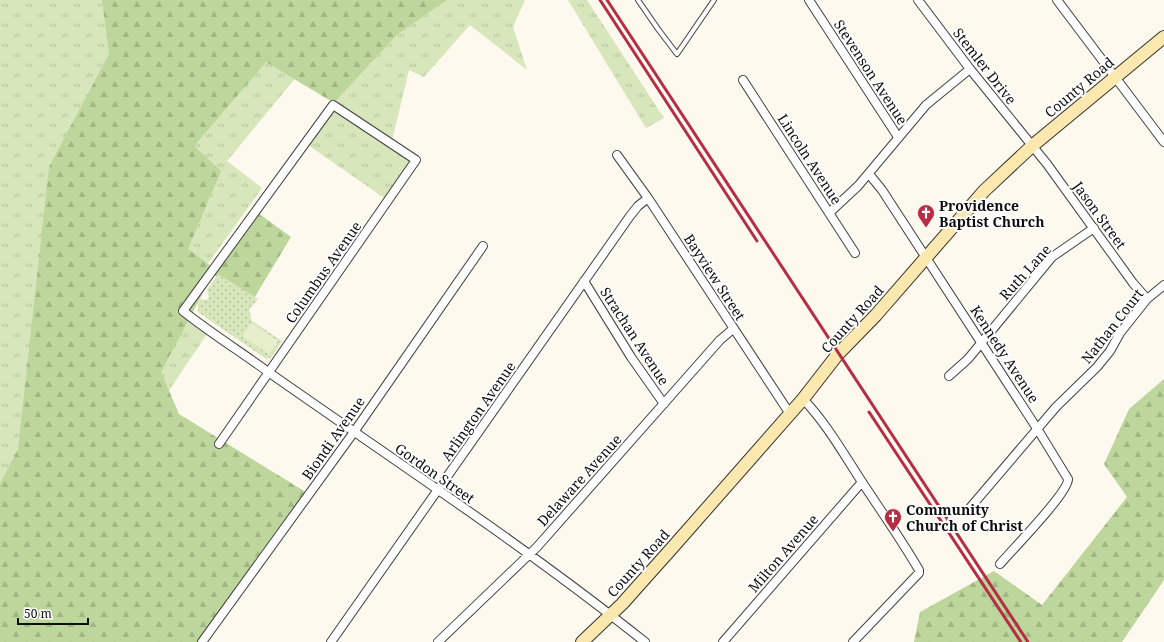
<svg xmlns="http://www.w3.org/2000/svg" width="1164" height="642" font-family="'Noto Serif',serif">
  <defs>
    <pattern id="grass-tufts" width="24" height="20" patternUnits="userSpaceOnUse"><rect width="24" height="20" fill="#d7e6bb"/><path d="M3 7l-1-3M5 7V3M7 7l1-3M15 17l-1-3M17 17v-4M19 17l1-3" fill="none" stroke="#b7c4a0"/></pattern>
    <pattern id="forest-firs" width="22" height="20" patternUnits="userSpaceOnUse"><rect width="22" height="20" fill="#bdd69b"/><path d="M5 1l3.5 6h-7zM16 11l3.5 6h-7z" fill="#a1b684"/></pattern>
    <pattern id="park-dots" width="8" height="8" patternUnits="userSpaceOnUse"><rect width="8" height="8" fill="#d7e6bb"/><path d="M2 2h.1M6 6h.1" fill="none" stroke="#b7c4a0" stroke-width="1.8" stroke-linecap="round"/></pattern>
  </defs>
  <rect width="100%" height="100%" fill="#fef9ef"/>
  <path fill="url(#grass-tufts)" d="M0,0H360L227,161L262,188L174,311L207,334L0,642Z
    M447,0H525L513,27L527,70L470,25L424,77L409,70L391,145L418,164L390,202L308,145L334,103L397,35Z
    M568,0H587L664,118L646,128Z"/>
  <path fill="url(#forest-firs)" d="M102,0H447L397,35L334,103L266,62L194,146L221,171L188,249L215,269L254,210L291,237L253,300L213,274L161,372L179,414L309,494L203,642H0V484L18,449L49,167L109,54Z
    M1164,379V580L1122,642H914L920,612L994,571L1042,605L1127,497L1104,464L1129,409Z"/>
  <path fill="url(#park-dots)" d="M218,274L258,299L249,310L252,321L282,341L271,358L266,359L198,312V304L200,299L207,300L209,297L207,290Z"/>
  <path fill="#e7eecc" d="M251,323L278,341L269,354L242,336Z"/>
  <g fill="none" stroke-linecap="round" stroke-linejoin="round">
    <g stroke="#414141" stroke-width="6">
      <path id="lane" d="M638,0L658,29L677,54L714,0"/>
    </g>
    <g stroke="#414141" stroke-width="10">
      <path id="street" d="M809,0L898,137
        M918,0L970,69L1047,164L1133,283L1147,299
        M1057,0L1164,142
        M743,80L855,253
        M617,155L648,198L790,414
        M869,174L882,190L1038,430L1068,479C1069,492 1011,551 1000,564
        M829,213L858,186L926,105L970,69
        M584,281L631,357L664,404
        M949,376L968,359L1052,257L1094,228
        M803,399C827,424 843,453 862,482C881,511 901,539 919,570V573L853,642
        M219,444L416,160L333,105L183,311C212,334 244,354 274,376C398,463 526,547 645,642
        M969,509L1056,407L1097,367L1110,351L1120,333L1147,299L1164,285
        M202,642L354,432L483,246
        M331,642L630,216L638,206L648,198
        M438,642L537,547L720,340L733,329
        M723,642L862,482"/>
    </g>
    <g stroke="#303030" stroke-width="14">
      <path id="secondary" d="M582,642L622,604L672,548L803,399L838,354L876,315L984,191L1032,146L1164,37"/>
    </g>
    <use href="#lane" stroke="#fff" stroke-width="4"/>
    <use href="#street" stroke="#fff" stroke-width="8"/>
    <use href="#secondary" stroke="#fae8ae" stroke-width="12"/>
    <path stroke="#b52e46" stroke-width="3" d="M600,0L757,241
      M607,0L1028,642
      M869,412L1021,642"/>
  </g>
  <defs>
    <g id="church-pin" transform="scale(0.9)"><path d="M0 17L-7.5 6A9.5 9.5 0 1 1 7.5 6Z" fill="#b52e46" stroke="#fff"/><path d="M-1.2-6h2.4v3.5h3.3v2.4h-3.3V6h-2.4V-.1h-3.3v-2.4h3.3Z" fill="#fff"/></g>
  </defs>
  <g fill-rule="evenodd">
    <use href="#church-pin" x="926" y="213"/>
    <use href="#church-pin" x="893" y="517"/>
  </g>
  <g text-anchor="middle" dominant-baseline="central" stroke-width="4" stroke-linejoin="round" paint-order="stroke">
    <g font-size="14" fill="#0e0e0e" stroke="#fff">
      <text transform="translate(985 66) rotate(52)">Stemler Drive</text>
      <text transform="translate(871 72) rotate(57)">Stevenson Avenue</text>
      <text transform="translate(1079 87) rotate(-40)">County Road</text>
      <text transform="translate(810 159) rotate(57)">Lincoln Avenue</text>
      <text transform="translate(1100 215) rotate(54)">Jason Street</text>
      <text transform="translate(323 272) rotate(-55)">Columbus Avenue</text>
      <text transform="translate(1025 272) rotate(-48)">Ruth Lane</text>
      <text transform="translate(715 277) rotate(57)">Bayview Street</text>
      <text transform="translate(852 319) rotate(-48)">County Road</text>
      <text transform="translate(1112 326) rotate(-52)">Nathan Court</text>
      <text transform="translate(635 336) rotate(57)">Strachan Avenue</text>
      <text transform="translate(1005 354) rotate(57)">Kennedy Avenue</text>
      <text transform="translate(478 411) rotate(-55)">Arlington Avenue</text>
      <text transform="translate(333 438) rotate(-55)">Biondi Avenue</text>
      <text transform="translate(435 473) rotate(35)">Gordon Street</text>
      <text transform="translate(579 480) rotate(-48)">Delaware Avenue</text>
      <text transform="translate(783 553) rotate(-49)">Milton Avenue</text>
      <text transform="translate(638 563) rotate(-48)">County Road</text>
    </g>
    <g font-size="14" font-weight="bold" fill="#0e0e0e" stroke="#fff" text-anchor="start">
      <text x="939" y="205">Providence<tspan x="939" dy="16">Baptist Church</tspan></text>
      <text x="906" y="509">Community<tspan x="906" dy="16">Church of Christ</tspan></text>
    </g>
  </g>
  <path d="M18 618v6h70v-6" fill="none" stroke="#0e0e0e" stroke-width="2"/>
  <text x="24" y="618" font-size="12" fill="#0e0e0e" stroke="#ffffff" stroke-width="3" paint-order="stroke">50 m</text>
</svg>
